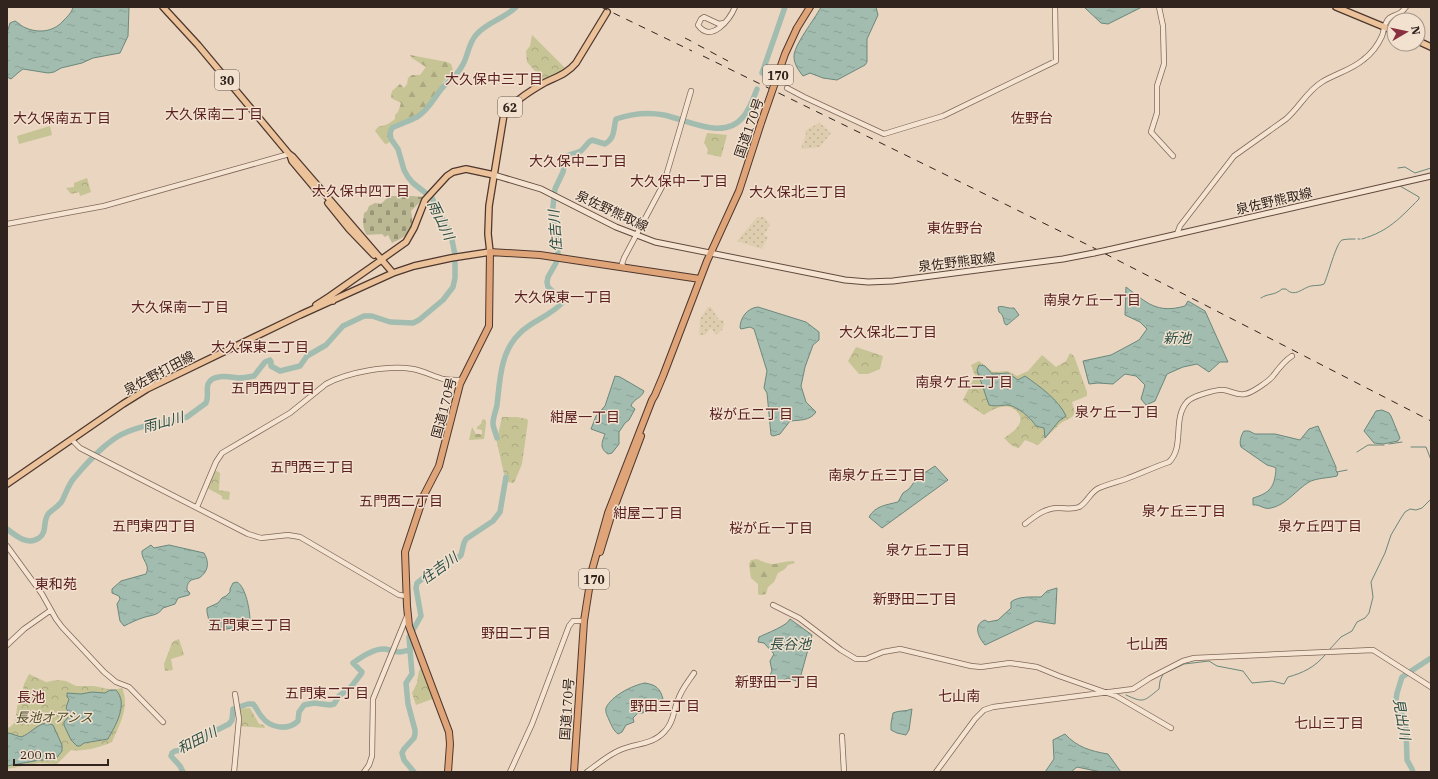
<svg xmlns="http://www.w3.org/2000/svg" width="1438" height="779" font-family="'IBM Plex Serif','Noto Sans JP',serif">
  <defs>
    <pattern id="farmland-dots" width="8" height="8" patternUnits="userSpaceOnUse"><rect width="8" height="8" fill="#decdae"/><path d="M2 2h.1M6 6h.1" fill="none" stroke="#bfb095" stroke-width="1.8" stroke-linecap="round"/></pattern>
    <pattern id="forest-firs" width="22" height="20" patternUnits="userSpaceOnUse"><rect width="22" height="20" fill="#c6c395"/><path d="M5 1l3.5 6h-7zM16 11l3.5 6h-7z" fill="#aba780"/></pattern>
    <pattern id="cemetery-stones" width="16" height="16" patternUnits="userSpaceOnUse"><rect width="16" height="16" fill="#bbb994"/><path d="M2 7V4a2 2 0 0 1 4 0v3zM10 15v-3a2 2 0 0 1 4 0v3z" fill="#999678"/></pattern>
    <pattern id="park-crowns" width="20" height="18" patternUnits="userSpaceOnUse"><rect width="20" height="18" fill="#c6c395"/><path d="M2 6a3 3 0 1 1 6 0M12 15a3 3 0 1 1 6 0" fill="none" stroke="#aba780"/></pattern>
    <pattern id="water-ripples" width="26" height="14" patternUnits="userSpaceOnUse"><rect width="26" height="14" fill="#a2bcb0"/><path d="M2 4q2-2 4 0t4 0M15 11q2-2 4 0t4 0" fill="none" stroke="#8ca197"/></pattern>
  </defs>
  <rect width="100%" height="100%" fill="#e9d5c0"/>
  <path fill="url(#farmland-dots)" d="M820,122V123L831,133L820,147L801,149L806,134L805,131Z
    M757,217H764L770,225L764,235L768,237L762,249L737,241Z
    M708,307H711L719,320H723L724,324L722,330L716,335L711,328L705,335H699L700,319Z"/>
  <path fill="#c6c395" d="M50,126L52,135L19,144L17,136Z"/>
  <path fill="url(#forest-firs)" d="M410,55L447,62L451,64L453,70L450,75L442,83V86L425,107L418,114L393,125C386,130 390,135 389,143L385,144L375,131L378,127C386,125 389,124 395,119V115L398,112L401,103L391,98L392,91L400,84L404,88L407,84L408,78L412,75H420L426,67L412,58Z
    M484,419L486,421V423L484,439L469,440L472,427L476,434H482V430L477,429V427L481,424L482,420Z
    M757,559C777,569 775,561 794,561L795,563L788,565L785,569L778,573L774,582L768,587L766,594L760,595L758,594V584L751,578L749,564L751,560Z"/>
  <path fill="url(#cemetery-stones)" d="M389,196H412L423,197L422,200L411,211C415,231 409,235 392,243L388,235L385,237L382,234L367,235C362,228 363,222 364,213L367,211L369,206L375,203L381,204Z"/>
  <path fill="url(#park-crowns)" d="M532,35L566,69L544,80L542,79L527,62L526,51L530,46Z
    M707,133L727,135L721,157L707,154L708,149L704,143Z
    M87,178L91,192L80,196L79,192L71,194L66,188L74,187V183Z
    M856,347L883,356L880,369L868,374H859L848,361Z
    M1070,353L1074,356L1087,392V396L1072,402L1075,413L1072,417L1061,423L1038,445L1025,440L1019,448C1012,447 1009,443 1004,438C1010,434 1018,429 1020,422C1021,419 1020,415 1018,413C1010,401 993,408 984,415L965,402L963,400L975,376L971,365L979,361L993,372L1008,371L1017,376L1028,371L1042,355L1056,367L1066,361Z
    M502,417H517L527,419L528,421L522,464L514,483L508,482L507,474H504L496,438L498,437V435Z
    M215,470L220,473L219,490L230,492L229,500L222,499V496L207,488Z
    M179,639L184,655L171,659L173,670L165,671L164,664L172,643L174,641Z
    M423,668L435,698L416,705L412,693L417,683L419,670Z
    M29,674L46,682L57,680L66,681L76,686H94L113,690L122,688C130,706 120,724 112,742C102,747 82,752 71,750L57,764L39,763L7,769V728L10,727L15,722L18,701L22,695L24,684Z
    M250,708L259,724L264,725L265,728L238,726V709Z"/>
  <path fill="url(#water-ripples)" stroke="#6b887b" d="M73,7H129L128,36L120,53L93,58L82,63L61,68L54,72L48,73L23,69L19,72L11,79L7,77V33L10,23L15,21C19,23 22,27 26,28C40,34 55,31 64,20C68,16 72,12 73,7Z
    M821,7H876L878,15L867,39V62L865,65L837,80L823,78L810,73L803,76C799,71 794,64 794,57C793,46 815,19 821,7Z
    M1084,7H1142L1108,24L1101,23Z
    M1126,287C1147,303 1157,314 1185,306L1188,301L1205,311L1228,362H1220L1209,372L1197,364L1183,367L1167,374L1155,401L1146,405L1141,399L1145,385L1136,376L1125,374L1113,384L1098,383L1089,384L1083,361L1111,355L1139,340L1147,329L1140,322L1125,315Z
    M758,307L806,322L819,332V340L813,345L805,367L801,386L806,402L816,412C810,421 799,420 790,421L780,434L773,436L771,435L767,393L764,388L767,371L754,329L750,327L741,329L740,328C740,318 747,308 758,307Z
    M998,307C1003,305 1007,309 1014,308L1019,315L1007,325L1005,324C1003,320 1004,315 999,312Z
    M979,365L985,366L992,374L1008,373L1018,380L1025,376C1039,386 1059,400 1066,416L1059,421L1045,438L1044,428L1036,426C1031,418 1017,406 1008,405C1001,405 996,407 989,405L977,370Z
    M615,376L620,377L644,391C642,398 633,399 631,406L635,409L629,420L625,423L619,432V444L612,453L608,454C599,448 602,442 605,434L591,429L596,416L605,406Z
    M1382,410L1389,413L1391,416L1400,438L1398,441L1383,444L1374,443L1364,431L1376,411Z
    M1318,426L1336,467V471L1338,473L1337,476C1329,478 1316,478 1309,482C1296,490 1286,505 1271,508C1264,510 1260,504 1253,505V498C1270,493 1275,487 1276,468L1274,467L1267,465L1241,447C1239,442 1241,435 1244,431H1249L1255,434H1275L1300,440L1309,429Z
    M935,466L948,480L882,528L869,517C875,506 886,505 898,502L903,493L909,489L918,477Z
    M151,545L154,548L169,545L204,553C210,563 208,572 199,578C196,579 192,579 190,581C187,584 187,587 187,590L190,593L189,595L178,598L175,604L163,608C158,616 150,615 142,618C136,620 130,623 124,626L120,621L117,604L120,599L119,596L112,593V589L121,581L146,574C151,565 141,560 142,551Z
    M237,582C246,587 250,611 250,621L246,626L214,631L211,630L207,612V608L218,603L222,598L226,596L230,592V589L233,583Z
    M1057,588L1055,624L1036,621L985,645C979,638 972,625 985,620L988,622L998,620L1011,608V602C1018,596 1032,597 1041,597L1047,591Z
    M790,619L812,635L799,682L788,678L771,686L763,688L772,671L770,661L774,654L764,643L758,642L759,637C767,633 787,626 790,619Z
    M645,683C656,685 660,688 663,699C656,704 647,705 643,713H638L633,718L634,722L626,725L622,732L618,734C613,730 612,726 609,720C608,717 605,713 606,708C611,696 633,685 645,683Z
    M110,690H116C129,704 115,726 108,739L84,743L80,746H77L71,740L64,725V722L70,715L66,708L69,699L67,697V693L81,694L92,692L105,693Z
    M912,709L909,730L906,735L897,733L891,730V724L893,713C899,710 905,712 912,709Z
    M46,723L53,725L62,745V751L55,760H40L7,766V734L9,733L21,737C30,734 36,725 46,723Z
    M1065,734C1077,747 1090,751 1108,754L1121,772H1101L1077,767L1071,772H1045L1054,759L1053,740Z"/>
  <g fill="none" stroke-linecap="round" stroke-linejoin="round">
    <path stroke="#6b887b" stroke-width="1" d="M1398,168L1405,167L1415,173L1431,168
      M1358,239H1360
      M1362,239C1389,231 1400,218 1419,199V197L1400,186
      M1261,298C1268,293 1274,296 1282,289H1286C1295,298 1302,288 1311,286C1316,285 1320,286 1324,284C1328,276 1336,243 1342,240C1346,239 1351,239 1355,239
      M1389,444L1402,442
      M1411,447H1426L1431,460
      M1357,452L1368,445H1384
      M1337,472L1347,470
      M1328,651L1341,637L1352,631L1357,622L1365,618L1369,613L1373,597L1371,582L1385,553L1391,535L1401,518L1405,512L1410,509L1416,510L1422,508L1431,499
      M1126,695C1144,703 1143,702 1159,689L1160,681L1163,674L1184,664L1209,661L1217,666L1243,671L1252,683L1272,681L1284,684L1288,677C1303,673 1315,667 1325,655"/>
    <path stroke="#a2bcb0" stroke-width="5.5" d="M762,73L785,7
      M497,438C496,433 493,428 493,423C493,417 496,411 497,405C500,380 500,352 520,333C532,321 550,316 562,303L558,296L548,287L547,282L548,277L556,263L558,254L557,240L552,215L555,189L563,172L566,156L581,151L589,142L592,140L605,144C616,137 613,129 616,119C631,114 648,112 664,115C688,120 724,141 743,117C750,109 753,99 757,89
      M7,529C16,536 28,546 39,538C48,532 42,520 49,513C53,509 59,506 62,501C66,493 69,483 75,477C87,463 101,447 117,437C137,425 164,423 187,417L206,403C209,397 206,390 208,384C213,373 230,377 238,378C244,378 249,377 254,376L265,362L270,360L271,362V366L280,371L300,366L307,356L326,345L343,326L364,316H372L390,322L413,323L419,320L443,300L453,287L455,278V255L451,235L432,198L413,183L408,177L404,170L398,149L391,139L390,133L392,128C400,124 409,121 417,117C429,110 435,96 443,87C450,80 458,74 462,66C468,57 468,44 476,35C487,22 504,19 516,7
      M183,772L180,766L171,756L172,753L175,751L182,750L191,742L197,740L229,724L232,720L233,709L248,704H253C257,708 258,713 262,717C270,728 288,731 298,721L299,712L304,705L314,703L330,705L334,704L339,696L351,687L361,674L362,672L353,663C361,657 374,648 385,649C396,651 397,654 409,650
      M414,772L404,760L402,753L404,749L414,738L415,734V730L408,704L406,683L412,674L409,637L421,616L416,588L417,583L445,560L459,557L461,555L464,543L466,539L493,521L500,512L506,477
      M1413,772L1412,769L1407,760L1406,729L1405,722L1396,700L1397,693L1402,677L1431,658"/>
    <g stroke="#816759" stroke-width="6">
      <path id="tertiary" d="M1159,7L1163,26L1164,64L1157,86V113L1151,132L1173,156
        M724,23L719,24L704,17L701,19L698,25C711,44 730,19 735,7
        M787,88L804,97L884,134L943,116L1056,61L1055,7
        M7,224L104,206L289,154
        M1177,234L1180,226L1234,156L1286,119C1299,108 1307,91 1322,82C1335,74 1351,70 1363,60C1371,54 1378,45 1382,36C1384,31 1384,25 1387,21C1389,16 1395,16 1400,13C1402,12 1404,9 1406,7
        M624,268L622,264L624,258L664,183L691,91
        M72,440L80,448L248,534L261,538L288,535L300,537L399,595L406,596
        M197,507L216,462L222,453L290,413L326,384C348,372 388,365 413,369C423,371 433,376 443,379C449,380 455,380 462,380
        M1025,524C1035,516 1045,508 1058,508C1065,508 1072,510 1079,507C1087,503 1090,492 1099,488C1108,484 1117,482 1126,479C1140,474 1154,467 1169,462C1185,447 1172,419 1187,402C1192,396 1217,389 1224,390C1231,391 1238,396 1245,394C1252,393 1269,381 1273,376C1279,368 1284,361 1292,356
        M7,546L42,594L56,619L62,627L104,672L116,682L129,687L163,722
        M773,605L799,618L841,650L856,659H866L883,652L900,649L971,666L981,667L1010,663L1037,667L1059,676L1116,696L1171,728
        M7,645L24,629L51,610
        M842,736L844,772
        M234,772L239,719L235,694
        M364,772L369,765L372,756L373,699L407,616
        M510,772L532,724L569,626L573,621H584
        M587,772C598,764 608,755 620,750C636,743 653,745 665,731C674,722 673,711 678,700C681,690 688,682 694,673
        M936,772L975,719L984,710L993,707L1133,689L1150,678L1183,661L1194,658L1373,650L1431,687"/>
    </g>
    <g stroke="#62493d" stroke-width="7">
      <path id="secondary" d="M494,175L541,189L616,227L655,242L845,280L868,282L893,281L1063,259L1094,253
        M1108,250L1431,176"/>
    </g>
    <g stroke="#4e372e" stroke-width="8">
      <path id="primary" d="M163,7L198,45L289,154L293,157L393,273
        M1336,7L1394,31
        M1418,41L1431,47
        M290,155L292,161L318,192
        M328,203L349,229L374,255
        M382,259L406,242L414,228L425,200L447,176L453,172L466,169L494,175
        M333,301L330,300V296L380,261
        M316,305L330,296
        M7,484L123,404L147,389L300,315L393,273L414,266L451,258L490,252L488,234L489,206L504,114C514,101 530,91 544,83C556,77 567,74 576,63L607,12"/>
    </g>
    <g stroke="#4e372e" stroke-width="8">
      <path id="trunk" d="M797,28L810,7
        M600,552L611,516L641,436
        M448,772L450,744L449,732L409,626L407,606L405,552L424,495L439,466L460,384L489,326L490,252L540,255L700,279
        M574,772L584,621L592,570L608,513L652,400L655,395L663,376L707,261L739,191L761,123"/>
    </g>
    <use href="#tertiary" stroke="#f5e4d2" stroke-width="4.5"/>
    <use href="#secondary" stroke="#f5e4d2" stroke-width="5"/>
    <use href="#primary" stroke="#ebc29a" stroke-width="5.5"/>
    <use href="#trunk" stroke="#dfa478" stroke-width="6"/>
    <path stroke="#31231d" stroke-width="1" stroke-dasharray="7 7" stroke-linecap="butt" d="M601,7L692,51
      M685,38L695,43
      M698,45L728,61
      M703,56L936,170L1090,246L1431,421"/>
    <g stroke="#62493d" stroke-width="7" stroke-linecap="butt">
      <path id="secondary-bridge" d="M1094,253L1108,250"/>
    </g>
    <g stroke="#4e372e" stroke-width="8" stroke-linecap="butt">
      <path id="trunk-bridge" d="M761,123L785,54L797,28"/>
    </g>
    <use href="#secondary-bridge" stroke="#f5e4d2" stroke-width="5"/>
    <use href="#trunk-bridge" stroke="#dfa478" stroke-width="6"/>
  </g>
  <g text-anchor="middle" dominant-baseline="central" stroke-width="3" stroke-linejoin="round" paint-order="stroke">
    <g fill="#f2e1cf" stroke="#6b5c52" stroke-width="1">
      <rect x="763" y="65" width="30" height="20" rx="3"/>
      <rect x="215" y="70" width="24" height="20" rx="3"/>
      <rect x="498" y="97" width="24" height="20" rx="3"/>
      <rect x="579" y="569" width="30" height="20" rx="3"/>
    </g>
    <g font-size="12" font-weight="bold" fill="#31231d">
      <text x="778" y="75">170</text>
      <text x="227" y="80">30</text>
      <text x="510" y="107">62</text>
      <text x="594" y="579">170</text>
    </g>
    <g font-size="13" fill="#31231d" stroke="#f2e1cf">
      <text transform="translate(749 128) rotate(-71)">国道170号</text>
      <text transform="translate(1274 201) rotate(-13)">泉佐野熊取線</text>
      <text transform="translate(612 211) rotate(25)">泉佐野熊取線</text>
      <text transform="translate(957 262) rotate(-7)">泉佐野熊取線</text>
      <text transform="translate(159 373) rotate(-28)">泉佐野打田線</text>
      <text transform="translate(444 408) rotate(-75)">国道170号</text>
      <text transform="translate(567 709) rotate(-86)">国道170号</text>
    </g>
    <g font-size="13" font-style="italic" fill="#4a4c25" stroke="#f2e1cf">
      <text x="54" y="717">長池オアシス</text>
    </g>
    <g font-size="14" fill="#5a2120" stroke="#f2e1cf">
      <text x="494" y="79">大久保中三丁目</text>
      <text x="214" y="114">大久保南二丁目</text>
      <text x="62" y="118">大久保南五丁目</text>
      <text x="1032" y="118">佐野台</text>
      <text x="578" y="161">大久保中二丁目</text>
      <text x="679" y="181">大久保中一丁目</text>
      <text x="361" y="191">大久保中四丁目</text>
      <text x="798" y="192">大久保北三丁目</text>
      <text x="955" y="228">東佐野台</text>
      <text x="563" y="297">大久保東一丁目</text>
      <text x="1092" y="300">南泉ケ丘一丁目</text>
      <text x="180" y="307">大久保南一丁目</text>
      <text x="888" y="332">大久保北二丁目</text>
      <text x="260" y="347">大久保東二丁目</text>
      <text x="964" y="382">南泉ケ丘二丁目</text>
      <text x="273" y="388">五門西四丁目</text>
      <text x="1117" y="412">泉ケ丘一丁目</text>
      <text x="751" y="414">桜が丘二丁目</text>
      <text x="585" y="417">紺屋一丁目</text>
      <text x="312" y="467">五門西三丁目</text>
      <text x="877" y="475">南泉ケ丘三丁目</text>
      <text x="401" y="501">五門西二丁目</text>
      <text x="1184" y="511">泉ケ丘三丁目</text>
      <text x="648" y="513">紺屋二丁目</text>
      <text x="154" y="526">五門東四丁目</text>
      <text x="1320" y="526">泉ケ丘四丁目</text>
      <text x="771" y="528">桜が丘一丁目</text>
      <text x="928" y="550">泉ケ丘二丁目</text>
      <text x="56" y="584">東和苑</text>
      <text x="915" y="599">新野田二丁目</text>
      <text x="250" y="625">五門東三丁目</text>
      <text x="516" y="633">野田二丁目</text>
      <text x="1147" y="644">七山西</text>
      <text x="777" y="682">新野田一丁目</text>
      <text x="327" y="693">五門東二丁目</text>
      <text x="959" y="696">七山南</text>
      <text x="31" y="697">長池</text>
      <text x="665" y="706">野田三丁目</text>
      <text x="1329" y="723">七山三丁目</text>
    </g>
    <g font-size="14" font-style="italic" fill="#2d5047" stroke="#f2e1cf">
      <text transform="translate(441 220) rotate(64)">雨山川</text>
      <text transform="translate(555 231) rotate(-94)">住吉川</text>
      <text x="1177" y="338">新池</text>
      <text transform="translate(163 422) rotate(-15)">雨山川</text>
      <text transform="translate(439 568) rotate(-36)">住吉川</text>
      <text x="790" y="644">長谷池</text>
      <text transform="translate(1402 719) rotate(80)">見出川</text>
      <text transform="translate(197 740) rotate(-27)">和田川</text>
    </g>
  </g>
  <rect width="1438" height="779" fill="none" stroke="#31231d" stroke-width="16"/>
  <g transform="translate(1406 32) rotate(81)"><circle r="19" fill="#f2e1cf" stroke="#a59588"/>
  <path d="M0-3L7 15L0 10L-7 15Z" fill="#8a2f40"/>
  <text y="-6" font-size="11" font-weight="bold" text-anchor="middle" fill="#31231d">N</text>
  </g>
  <path d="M14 759v6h94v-6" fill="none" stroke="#31231d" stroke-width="2"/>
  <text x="20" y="759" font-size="12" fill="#31231d" stroke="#f2e1cf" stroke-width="3" paint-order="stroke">200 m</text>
</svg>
